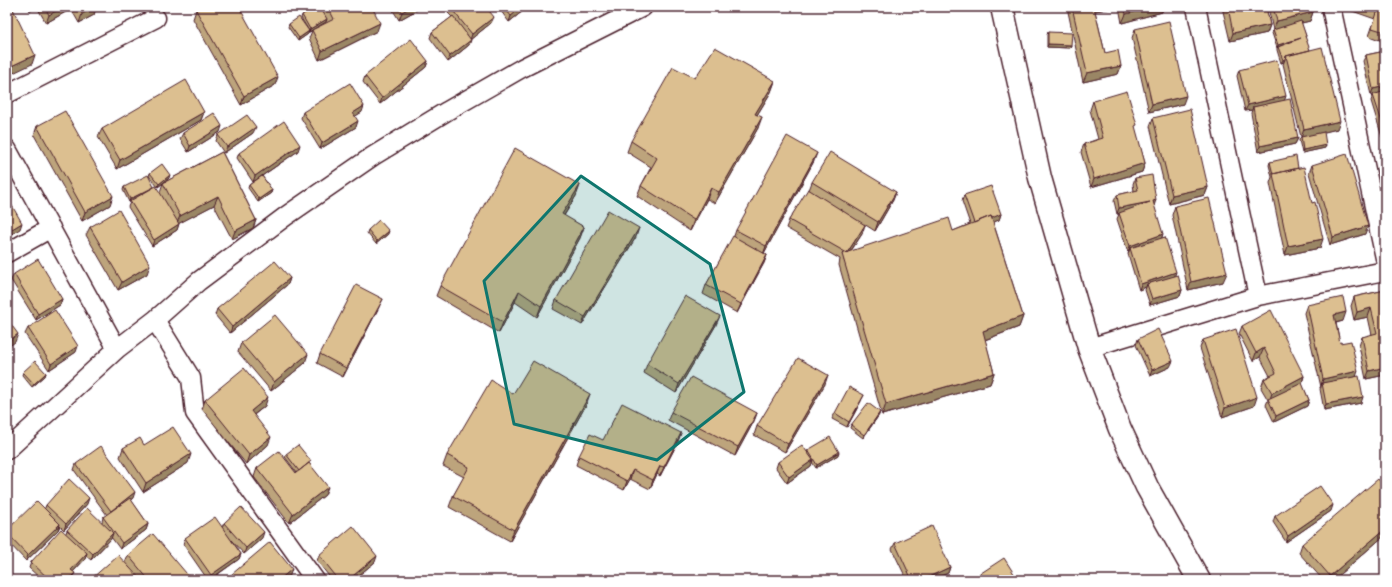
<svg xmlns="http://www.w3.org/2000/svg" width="1392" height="587" font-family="'Gochi Hand',sans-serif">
  <rect width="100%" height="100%" fill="#fff"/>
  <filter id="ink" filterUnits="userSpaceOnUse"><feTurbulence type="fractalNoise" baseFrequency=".025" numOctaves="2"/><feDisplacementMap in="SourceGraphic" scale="8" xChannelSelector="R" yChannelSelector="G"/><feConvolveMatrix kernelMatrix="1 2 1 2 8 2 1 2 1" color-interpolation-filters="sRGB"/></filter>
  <g filter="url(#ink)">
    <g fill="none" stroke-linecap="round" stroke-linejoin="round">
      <g stroke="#4a1f2b" stroke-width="21">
        <path id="street" d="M1196,7L1258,296
          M1331,7L1385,258
          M7,94L156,18
          M7,149L117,349
          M7,253L51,228
          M155,320L191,378L195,413L315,580
          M1089,348L1258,296L1385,271
          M7,450L117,349L155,320L199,281L286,216L373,156L447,111L522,68L643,7"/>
      </g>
      <g stroke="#4a1f2b" stroke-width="25">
        <path id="secondary" d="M1002,7L1040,178L1089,348L1120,429L1147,487L1199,580"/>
      </g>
      <use href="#street" stroke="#fff" stroke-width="18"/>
      <use href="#secondary" stroke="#fff" stroke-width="22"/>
    </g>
    <path fill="#bda47c" stroke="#4a1f2b" d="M28,7H96L94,15L79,23L71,9L46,23L37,7L30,11Z
      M314,7H320L322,10L321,7H372L377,31L319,60L309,38L312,31L309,32V31L308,34L298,41L288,27L289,24L309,31L301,18L302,15L314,8Z
      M391,7H422L399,20Z
      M450,7L491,23L471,39L469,45L448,62L430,38L432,32L452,17L448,13Z
      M498,7H528L509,22Z
      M1067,7H1112V8L1095,11L1105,53L1121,66L1118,74L1083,82Z
      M1119,7H1163L1162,12L1122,23Z
      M1222,7H1266L1270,25L1267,33L1230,41Z
      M1268,7H1312L1313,12L1310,21L1301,23L1306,36L1305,38L1337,129L1319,133L1325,148L1302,153L1299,140L1301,137L1283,64L1284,62L1281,63L1277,50V48L1272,33L1273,30L1282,28L1273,30Z
      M1341,7H1385V42L1369,36L1375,19Z
      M196,10L275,85L241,105L193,19Z
      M1135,29L1183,104L1149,112L1132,38Z
      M1048,32L1071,45L1070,48L1047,47V35Z
      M1385,51V136L1382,137L1371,101L1373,95H1371L1363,61L1366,55Z
      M428,61L426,67L380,104L363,82L365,76Z
      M1239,70L1284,100L1298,138L1295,144L1258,152L1251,113L1252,110L1245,111L1237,76Z
      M695,78L775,81L771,92L757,115L758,128L715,203L707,199L690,231L637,196L641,186L651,167L627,152L631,141Z
      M1093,101L1135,130L1145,163L1142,172L1091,187L1081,152L1084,144L1098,139L1090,110Z
      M204,112L201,120L117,169L98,137L102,129Z
      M303,112H362L355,116L356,127L320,149L301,118Z
      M1153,118L1208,187L1205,195L1169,204L1150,126Z
      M37,126L110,205L82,221L34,135Z
      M220,132L188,152L180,139L183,133Z
      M253,133L224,153L216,141L218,135Z
      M298,151L262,176L272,190L271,193L258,202L248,188L249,185L253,182L237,158L239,153Z
      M222,152L256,220L253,228L232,239L214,205L179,223L177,230L152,246L128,207L130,202H129L123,190L124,187H154L160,192L163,183Z
      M814,161L764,253L767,255L764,263L737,313L703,294L706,285L734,236L736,230Z
      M1270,162L1298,168L1312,203L1320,248L1285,255L1270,183L1272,177L1269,165Z
      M1312,165L1365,234L1330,245L1309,173Z
      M150,173L169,178L158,187L149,176Z
      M1135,178L1154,206L1162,237L1175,276L1182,290L1180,296L1150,305L1145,290L1146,287L1139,290L1128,254L1129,251L1128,252L1117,219L1119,214H1117L1114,201L1117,195L1134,191L1133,184Z
      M812,182L896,192L893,200L875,231L864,224L862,234L851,251L953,231L970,224L962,201L964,195L1001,214L999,220L993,222L1023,316L1019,327L985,340L994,373L990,384L882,415L839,265L840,259L786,228L789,220L809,190Z
      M580,185L576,196L564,216L584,227L580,238L537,317L515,302L499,333L436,296L440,286Z
      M1175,206L1223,282L1188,290L1172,215Z
      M90,227L147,274L118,290L86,235Z
      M368,230L388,234L376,244L367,233Z
      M636,237L582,325L553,309L556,300Z
      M14,274L62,299L60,305L36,320L11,280Z
      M290,278L288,284L230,333L215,315L217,309Z
      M1385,290V375L1366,379L1359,346L1362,337L1372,335L1368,317L1354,320L1351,306L1354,297Z
      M1307,305L1343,321L1336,323L1340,343L1356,377L1361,403L1324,410L1320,389L1321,387L1304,313Z
      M379,307L343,377L317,363L320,354Z
      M716,325L676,393L644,373L647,364Z
      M1242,326L1304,376L1302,384L1309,400L1307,406L1274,422L1266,405L1268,400L1261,388L1264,379L1270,376L1260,357L1253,361L1239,334Z
      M28,328L76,352L49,370L25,334Z
      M1138,339L1170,367L1150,376L1136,345Z
      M1203,340L1254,406L1222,417L1200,348Z
      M241,343L305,363L271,391L238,352Z
      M23,372L46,373L45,376L32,387L22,375Z
      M825,384L785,452L754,435L757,426Z
      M513,394L586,405L510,541L449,507L453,496L464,477L443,466L447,455Z
      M205,400L265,406L254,415L268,445L246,464L202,409Z
      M861,401L847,427L832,419L835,413Z
      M671,412L757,413L754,421L735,456L668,420Z
      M880,412L879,415L863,438L850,428L851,425Z
      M603,440L678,442L660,476L657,474L650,489L630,479L624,490L576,465L579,456Z
      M144,445L188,463L143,492L120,457L123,448Z
      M808,450L838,455L816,468L812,462L811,466L787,483L776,468L778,462L807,452Z
      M286,454L310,464L325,495L289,523L254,477L257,468L296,473H297L285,457Z
      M76,464L133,498L131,500L148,524L146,530L120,549L111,537V539L91,560L86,556L85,559L73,572L72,579V580H42L29,568L31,562L66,533L67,530L102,522L103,517L107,515L74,470Z
      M87,504L64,530L60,526L58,530L26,561L7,541V530L45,508L46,505Z
      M1331,511L1286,542L1273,522L1275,516Z
      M224,523L262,538L244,554L231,540L241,554L239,559L210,580H208L183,544L185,538L222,527Z
      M1385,535L1333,580H1323L1299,553L1302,544Z
      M895,543L950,567L948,573L933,580H907L892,549Z
      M128,555L192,580H90L125,562Z
      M319,555L375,562L353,580H332L317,561Z"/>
    <path fill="#9a8665" stroke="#4a1f2b" d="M32,7H37L30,11Z
      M62,7H72L71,9L46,23L49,15Z
      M95,7H96L94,15L79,23L82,14Z
      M410,7H422L399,20L402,12Z
      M522,7H528L509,22L511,16Z
      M1092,7H1112V8L1090,12Z
      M1152,7H1163L1162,12L1122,23L1126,14Z
      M1313,12L1310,21L1273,30L1277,21Z
      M494,17L491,23L470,40L472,34Z
      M327,19L326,22L309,32L310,29Z
      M380,23L377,31L319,60L322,51Z
      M1270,25L1267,33L1230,41L1233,33Z
      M309,31L308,34L298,41L299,38Z
      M1301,38L1278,47L1277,48L1278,45Z
      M471,40L469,45L448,62L450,56Z
      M1048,44L1071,45L1070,48L1047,47Z
      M35,55L32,64L7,76V68Z
      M1285,59L1284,62L1281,63L1283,60Z
      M428,61L426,67L380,104L382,98Z
      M1121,66L1118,74L1083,82L1087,73Z
      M278,77L275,85L241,105L244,96Z
      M775,81L771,92L751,125L755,114Z
      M1385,86V92L1371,95L1373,89Z
      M1186,96L1183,104L1149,112L1152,104Z
      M1286,96L1284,102L1253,107L1252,110L1245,111L1248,105Z
      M364,106L362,112L351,119L353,113Z
      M204,112L201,120L117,169L120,160Z
      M762,117L758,128L715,203L719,192Z
      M358,121L356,127L320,149L322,143Z
      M1340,121L1337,129L1301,138L1304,129Z
      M222,126L220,132L188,152L190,146Z
      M256,127L253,133L224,153L227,147Z
      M1385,131V136L1382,137Z
      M1298,138L1295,144L1258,152L1260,146Z
      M300,145L298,151L253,182L255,176Z
      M1326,145L1325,148L1302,153L1303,150Z
      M817,153L814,161L763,255L766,246Z
      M1145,163L1142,172L1091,187L1094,179Z
      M170,175L169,178L158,187L159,184Z
      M580,185L576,196L558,225L562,214Z
      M154,187L153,190L129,202L130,199Z
      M1208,187L1205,195L1169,204L1172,195Z
      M711,188L707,199L690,231L694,220Z
      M272,190L271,193L258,202L259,199Z
      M896,192L893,200L875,231L878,222Z
      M113,196L110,205L82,221L85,212Z
      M218,196L214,205L176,225L180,216Z
      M1156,200L1154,206L1153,201Z
      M1150,202L1148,208L1117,214L1119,208Z
      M1001,214L999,220L972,230L974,224Z
      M256,220L253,228L232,239L235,231Z
      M22,223L20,229L7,237V232Z
      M179,224L177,230L152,246L154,240Z
      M865,225L862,234L844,261L847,253Z
      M1368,226L1365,234L1330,245L1333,237Z
      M584,227L580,238L537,317L541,306Z
      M639,228L636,237L582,325L585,317Z
      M389,231L388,234L376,244L377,241Z
      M1163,234L1161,240L1130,248L1129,251L1128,252L1130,246Z
      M1323,239L1320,248L1285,255L1288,246Z
      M767,255L764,263L737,313L741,304Z
      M150,265L147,274L118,290L122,282Z
      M1176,272L1174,278L1147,284L1146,287L1139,290L1141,284Z
      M1227,273L1223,282L1188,290L1191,282Z
      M290,278L288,284L230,333L232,327Z
      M1182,290L1180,296L1150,305L1152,299Z
      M519,291L515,302L499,333L503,322Z
      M62,299L60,305L36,320L38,314Z
      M383,299L379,307L343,377L346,368Z
      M1371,308L1368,317L1354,320L1357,312Z
      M1346,312L1343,321L1331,324L1334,315Z
      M720,316L716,325L676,393L679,384Z
      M1023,316L1019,327L979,342L983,331Z
      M18,334L15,342L7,348V342Z
      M78,346L76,352L49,370L51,364Z
      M1264,348L1260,357L1253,361L1256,353Z
      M308,354L305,363L271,391L274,382Z
      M1173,361L1170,367L1150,376L1152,370Z
      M1385,367V375L1366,379L1369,371Z
      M1358,371L1355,380L1322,383L1320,388L1323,379Z
      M46,373L45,376L32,387L34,384Z
      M994,373L990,384L882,415L886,404Z
      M828,375L825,384L785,452L788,444Z
      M1304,376L1301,385L1269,402L1272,393Z
      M590,394L586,405L510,541L514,530Z
      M864,395L861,401L847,427L849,422Z
      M268,397L265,406L247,420L251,411Z
      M1257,397L1254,406L1222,417L1225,408Z
      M1363,397L1361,403L1324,410L1326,404Z
      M1309,400L1307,406L1274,422L1276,416Z
      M880,412L879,415L863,438L864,435Z
      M757,413L754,421L735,456L738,447Z
      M681,433L678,442L660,476L664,467Z
      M271,437L268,445L246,464L249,455Z
      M839,452L838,455L816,468L817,465Z
      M191,454L188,463L143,492L146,483Z
      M813,460L811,466L787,483L789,477Z
      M660,466L657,474L650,489L653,480Z
      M633,470L630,479L624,490L627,481Z
      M328,487L325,495L289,523L293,514Z
      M135,492L133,498L108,517L111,511Z
      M89,498L87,504L64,530L66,524Z
      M1333,505L1331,511L1286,542L1288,536Z
      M60,524L58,530L26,561L28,555Z
      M148,524L146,530L120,549L122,543Z
      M1385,529V535L1333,580H1329L1330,576Z
      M264,532L262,538L244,554L246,548Z
      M113,533L111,539L91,560L93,554Z
      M87,553L85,559L69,576L71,570Z
      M241,554L239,559L209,580L211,575Z
      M377,556L375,562L353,580H348Z
      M950,567L948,573L933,580H922Z
      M292,569L289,578L287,580H279Z
      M75,573L72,580H68Z"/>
    <path fill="#dcbf90" stroke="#4a1f2b" d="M7,7H12L35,55L7,68Z
      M45,7H62L49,15Z
      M78,7H95L82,14Z
      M202,7H239L278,77L244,96L196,10Z
      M315,7H320L327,19L310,29L302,15Z
      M328,7H372L380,23L322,51L312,30L334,19Z
      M399,7H410L402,12Z
      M450,7H486L494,17L472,34Z
      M504,7H522L511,16Z
      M1072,7H1094L1105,53L1118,50L1121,66L1087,73Z
      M1124,7H1152L1126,14Z
      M1228,7H1266L1270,25L1233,33Z
      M1273,7H1312L1313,12L1277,21Z
      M1370,7H1385V32L1372,28L1378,10Z
      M453,16L471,40L450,56L432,32Z
      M299,17L309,31L299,38L289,24Z
      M1169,21L1186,96L1152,104L1135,29Z
      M1301,21L1306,36H1305L1310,50L1286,56L1285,59L1283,60L1278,47L1301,38L1278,45L1273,30Z
      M1048,32L1072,33L1071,45L1048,44Z
      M411,39L428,61L382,98L365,76Z
      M715,47L775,81L755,114L762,117L719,192L711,188L694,220L641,186L657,158L631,141L673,67L695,78Z
      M1322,47L1340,121L1304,129L1286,56Z
      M1385,51V86L1373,89L1366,55Z
      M1277,60L1286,96L1248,105L1239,70Z
      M186,80L204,112L120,160L102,129Z
      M350,83L364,106L353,113L358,121L322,143L303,112Z
      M1127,91L1137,125L1135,126L1145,163L1094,179L1084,144L1103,138L1093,101Z
      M1385,91V131L1373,95Z
      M1290,99L1298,138L1260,146L1253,107Z
      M1190,109L1208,187L1172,195L1153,118Z
      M65,111L113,196L85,212L37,126Z
      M214,113L222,126L190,146L183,133Z
      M247,115L256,127L227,147L218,135Z
      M284,121L300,145L255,176L239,153Z
      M1324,132L1326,145L1303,150L1301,137Z
      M787,136L817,153L766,246L736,230Z
      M515,148L580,185L562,214L584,227L541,306L519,291L503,322L440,286Z
      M222,152L256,220L235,231L218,196L180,216L163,183Z
      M830,152L896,192L878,222L812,182Z
      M1347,154L1368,226L1333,237L1312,165Z
      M1296,156L1298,168L1273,174L1270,162Z
      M162,164L170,175L159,184L150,173Z
      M1304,167L1312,203L1315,202L1323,239L1288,246L1273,174Z
      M148,175L154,187L130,199L124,187Z
      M1152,175L1156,200L1153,201L1163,234L1130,246L1119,213L1150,202L1119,208L1117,195L1138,190L1135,178Z
      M262,176L272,190L259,199L249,185Z
      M156,186L179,224L154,240L130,201Z
      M991,186L1001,214L992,218L991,216L974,223L964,195Z
      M808,189L865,225L847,253L789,220Z
      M7,197L22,223L7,232Z
      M1209,198L1227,273L1191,282L1175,206Z
      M119,210L150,265L122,282L90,227Z
      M608,210L639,228L585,317L556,300Z
      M991,216L1023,316L983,331L994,373L886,404L842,254L949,218L953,231Z
      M379,220L389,231L377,241L368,230Z
      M733,236L767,255L741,304L706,285Z
      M1165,237L1176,272L1141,284L1130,248Z
      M38,259L62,299L38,314L14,274Z
      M275,261L290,278L232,327L217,309Z
      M1178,275L1182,290L1152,299L1147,284Z
      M356,285L383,299L346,368L320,354Z
      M1385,290V367L1369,371L1362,337L1377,333L1371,308L1357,312L1354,297Z
      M685,296L720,316L679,384L647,364Z
      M1343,297L1346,312L1334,315L1340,343L1351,341L1358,371L1323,379L1307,305Z
      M55,310L78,346L51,364L28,328Z
      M1271,310L1304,376L1272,393L1264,379L1276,373L1264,348L1256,353L1242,326Z
      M275,315L308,354L274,382L241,343Z
      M7,319L18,334L7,342Z
      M1158,329L1173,361L1152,370L1138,339Z
      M1236,329L1257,397L1225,408L1203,340Z
      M798,358L828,375L788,444L757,426Z
      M35,361L46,373L34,384L23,372Z
      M533,361L590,394L514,530L453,496L469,467L447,455L491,380L513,394Z
      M244,368L268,397L251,411L271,437L249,455L205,400Z
      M1359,376L1363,397L1326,404L1322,383Z
      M691,377L757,413L738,447L671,412Z
      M1302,383L1309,400L1276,416L1268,399Z
      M849,387L864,395L849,422L835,413Z
      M622,403L681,433L664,467L660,466L653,480L633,470L627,481L579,456L590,434L603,440Z
      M868,403L880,412L864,435L851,425Z
      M173,427L191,454L146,483L123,448L140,438L144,445Z
      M830,437L839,452L817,465L808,450Z
      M298,445L311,461L299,471L286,454Z
      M802,445L813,460L789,477L778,462Z
      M101,446L135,492L111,511L76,464Z
      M279,451L296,473L309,463L328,487L293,514L257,468Z
      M69,479L89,498L66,524L46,505Z
      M1378,479L1385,487V529L1330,576L1302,544Z
      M1320,486L1333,505L1288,536L1275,516Z
      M130,498L148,524L122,543L103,517Z
      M37,501L60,524L28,555L7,533V530Z
      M241,507L264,532L246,548L224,523Z
      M87,508L113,533L93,554L67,530Z
      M215,517L241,554L211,575L185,538Z
      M353,526L377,556L348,580H339L319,555Z
      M932,526L950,567L922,580H912L895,543Z
      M61,529L87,553L71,570L75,573L68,580H50L31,562Z
      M153,534L192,580H149L128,555Z
      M270,542L292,569L279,580H225Z
      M118,555L141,580H90Z
      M1004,558L1018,580H972V579Z
      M370,577L372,580H367Z"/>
  </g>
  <path fill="#0f766e" fill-opacity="0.2" stroke="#0f766e" stroke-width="3" stroke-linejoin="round" d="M581,176L710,264L744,392L657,460L514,424L484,281Z"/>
  <rect width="1392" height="587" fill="none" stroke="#fff" stroke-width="24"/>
  <rect x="12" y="12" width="1368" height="563" fill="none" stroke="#4a1f2b" stroke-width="1.5" filter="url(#ink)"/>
</svg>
